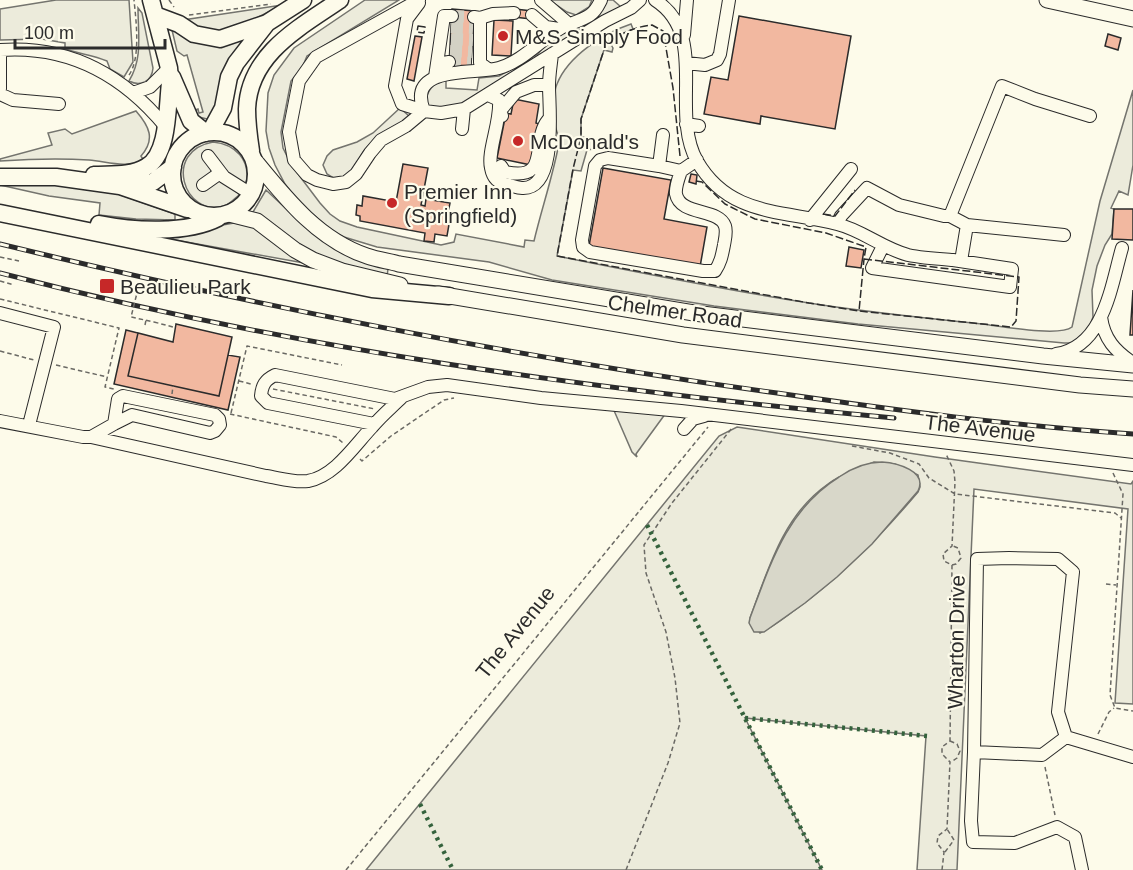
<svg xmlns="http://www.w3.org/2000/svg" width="1133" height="870" font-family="Arial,sans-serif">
  <rect width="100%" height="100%" fill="#fdfbea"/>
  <path fill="#ecebdb" stroke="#74746e" stroke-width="1.5" fill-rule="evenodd" d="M56,0H129L133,62L124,77L110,69L107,61C93,55 80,54 65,49V43L42,39L0,40V9Z
    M365,0H399L307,56L302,68L291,81L281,132L283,148L292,166L320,203L330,214L340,221L357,227L441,245L454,242L456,234L524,247L525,240L534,241C542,207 554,173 560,138C554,129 555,122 555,112C554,103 553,93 557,84C568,56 604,33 631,24L633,29L609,41L613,48L612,52L604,50L581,119V137L594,138L593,149L587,150L581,171L573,170L557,256C641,273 725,290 809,303C866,312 924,318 982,324C1000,326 1059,337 1072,327L1100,201L1133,90V165L1128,195L1119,191L1111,208L1114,209L1112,234L1105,245L1097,266L1092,290L1093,317L1089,328L1085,335L1072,343H1064L858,324L714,306L552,280L489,262L377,247L344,237L332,231L298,201L285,184L275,165L269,148L266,131L268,93L274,75L294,48Z
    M549,0H592L589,7L576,15L567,12Z
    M607,0H613L621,7L608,13L458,106L449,108L429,107L425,103C428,89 432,84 446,80V88L477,90L479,78L499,76L538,54L545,45Z
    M282,5L233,30L205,33L183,20Z
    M138,8L142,13L153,68C152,81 141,87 129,81C143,58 138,35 138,8Z
    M172,30L188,34L249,31L211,117L207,119L199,117L195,110L198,109L199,113L203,112L187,55L184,56L177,51Z
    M400,108L409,116L408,120C394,128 378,136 367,147C354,161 360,174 335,179L327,174L323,165L327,156L333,150L357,142L373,133Z
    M136,111C149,126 156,139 141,156L144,161C124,168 109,162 89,160C59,158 29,159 0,161V159L52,145L48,133L65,129L72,134Z
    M213,142C235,144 251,160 246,183L242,185L211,167V172L199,182L219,180L238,193L239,195C234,199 230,204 224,206C184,218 162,151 213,142Z
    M0,185H56L118,194L175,214V220L136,219L99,215L100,203L49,196Z
    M266,190L311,232L366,262L388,269L387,276L358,270L311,252L254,213L253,212Z
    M234,223L255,226L304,263L136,233L183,232Z
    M609,399L671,406L636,454L637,457L632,452Z
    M737,427L935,457L1131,484L1133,481V704L1115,703L1128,509L974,489L957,870H917L926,736L745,718L822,870H366L719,436ZM874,462L895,464L918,475L920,487L918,492C881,536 842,576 795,610C784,618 773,627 760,633L750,618C768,570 783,515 828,484C841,474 859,469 874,462Z"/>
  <path fill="#d8d7c9" stroke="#74746e" stroke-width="1.5" d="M882,462C897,463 928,471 918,491L872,544L837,577L805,603L764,632H754L749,623L750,618C770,565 787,509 839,477C852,468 865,462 882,462Z"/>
  <path fill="#f2b8a0" stroke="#2b2b2b" stroke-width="1.5" d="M452,9L474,11L471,66L449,65Z
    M515,9L532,11L531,19L514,17Z
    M739,16L851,36L835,129L761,116L760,124L704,114L711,77L728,80Z
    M494,20L513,21L511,56L492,55Z
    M1108,34L1121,38L1118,50L1105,46Z
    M415,36L422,37L414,81L407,79Z
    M514,99L539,104L536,123L539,124L531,165L497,158L506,113L511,114Z
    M403,164L428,168L421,205L425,206L426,199L450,203L448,213H451L447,236L435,234L434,242L424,241L425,233L360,221V216L356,215L357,205L362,206L363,196L396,202Z
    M603,168L671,180L664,219L707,227L700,267L589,246Z
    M691,174L697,175L696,184L689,182Z
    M1114,209H1133V240L1112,239Z
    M849,247L864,250L861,268L846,266Z
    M1133,290V335H1130Z
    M176,324L232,337L219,396L128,376L138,333L173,342Z
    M126,330L138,333L128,376L219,396L228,355L240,357L228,410L114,384Z"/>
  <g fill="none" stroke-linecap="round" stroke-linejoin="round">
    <path stroke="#d3d1c4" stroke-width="12" stroke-dasharray="12 6" stroke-linecap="butt" d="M452,16L474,17
      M451,27L473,28
      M451,39L473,40
      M450,51L472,52
      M449,62L471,63"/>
    <g stroke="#2b2b2b" stroke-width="14">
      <path id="minor" d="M419,0L316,57L299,81L289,132L294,160L307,175L317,180L333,184L346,182L356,174L370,153L381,140L406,126L424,111
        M541,0L569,24
        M601,0C598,6 596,11 590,15C581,21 571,23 561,28C540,40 523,61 499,68C474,75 406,64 424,111L441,113L464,109L605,21L631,8L640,0
        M655,0C710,35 669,111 697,161C729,217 784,210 837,224C862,230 882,248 908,255C922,258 939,259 953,260C973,263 992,266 1012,269L1010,287L872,268L883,246
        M419,3L407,19L395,86L402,104L424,111
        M532,15L546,27L559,29
        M474,17L480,18V63L488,69
        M480,18L493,14L514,13
        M684,35L687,0
        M686,63L705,65L717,60L720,54L729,0
        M437,64L449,62
        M435,77L444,16H452
        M0,89V50C68,45 122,74 165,126
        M133,93L150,87L169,68
        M0,94L13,100L59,104
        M488,95L499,100C501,122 487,151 491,168C493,179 498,183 509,185C513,186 518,188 522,188C558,190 549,107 549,86C549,75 551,64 552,54
        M502,116L500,111L516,92L534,85H549
        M686,124L699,126
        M462,129L464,109
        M663,135L659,166L681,171L697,160
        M208,156L224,177L251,194
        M501,166L505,172C552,182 530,142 548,120
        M659,166L608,158L600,160L595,166L582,240L583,247L590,252L703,271H715C721,262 722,255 724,245C725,239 727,232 725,226C719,208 680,216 676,194C675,187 679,177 681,171
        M203,185L220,173
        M950,216L967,225L1064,235
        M810,220L851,169
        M837,224L841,216L867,188L899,205L944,216H950L1002,86L1035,99L1090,116
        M961,261L967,225
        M0,313L54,327L29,425
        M1101,317C1104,339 1115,351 1133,363
        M1056,354C1104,347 1111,286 1122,248
        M123,396L215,415L219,419L220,425L215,431L210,433L132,415L114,424L118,399Z
        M0,421L83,437H91L114,424
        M374,424L268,403L261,396C262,385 265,380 275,375L395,399L428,387L447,385L541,398L681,411L1133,465
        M684,429L693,419L704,416
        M91,437L266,476C279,478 294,483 308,481C335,476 354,446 372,427C381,416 392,407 402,397
        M1009,558L1058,559L1073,572L1058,712L1066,737L1042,755L974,752L977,559Z
        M1066,737L1133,757
        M974,752L971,821L973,842L1015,843L1057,827L1075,837L1082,870"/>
    </g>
    <g stroke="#2b2b2b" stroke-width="17">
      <path id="major" d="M1047,0L1133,19
        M256,162C287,200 319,240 367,256C378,260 389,261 399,264L694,313L1043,356L1133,365
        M229,214L257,221L295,250L313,260L342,271L400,285
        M438,294L683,335L1080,385L1133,389"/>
    </g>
    <g stroke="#2b2b2b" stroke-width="19">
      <path id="highway" d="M151,0L169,68L171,92
        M155,15L179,24L194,34L220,39L267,23L303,0
        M172,77L191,121L206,133
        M172 174a42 42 0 1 1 84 0a42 42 0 1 1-84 0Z
        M210,132L223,108L229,77L236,63L267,23
        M251,151C249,138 247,123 247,109C249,54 299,28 340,0
        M94,175C111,174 131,176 146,167C169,155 167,107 170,83
        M0,177H56L120,186L187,209
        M129,185L153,182L173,167
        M0,213L372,289L449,296
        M99,224C134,231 187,234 218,218"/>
    </g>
    <path stroke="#6a6964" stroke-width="1.5" stroke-dasharray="4.5 3" stroke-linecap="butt" d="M169,0L174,7
      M189,15L271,4
      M129,75C141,58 136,20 134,0
      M0,257L19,261
      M0,281L14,285
      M138,289L158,293
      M0,299L119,328L105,387L114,389
      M154,322L173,327
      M145,325L146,320
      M0,351L34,360
      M56,365L107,377
      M239,381L251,384
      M273,389L375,409
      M172,394L173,386
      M231,413L247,346L342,365
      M230,414L336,437L343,443
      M852,446L890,453L919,464L929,478L955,494L1115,513L1121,518
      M360,459L362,461L391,436L444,400L454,398
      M1113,473L1123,494L1110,695L1115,708L1133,711
      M952,565L956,564L961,558L958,548L953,546
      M1106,584L1116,585
      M1098,734L1109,712L1114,708
      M950,741L957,744L960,751L957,758L951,762
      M1045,767L1055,815
      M945,852L954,840L947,829
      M346,870L708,427
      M626,870L668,763L680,723L675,678L666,632L646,573L644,545L672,503L732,428
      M942,870L944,852L937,843L938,836L947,829L950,762L942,754V747L950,741L952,565L944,561L943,554L952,546L955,482L954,471L946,454"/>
    <use href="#minor" stroke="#fdfbea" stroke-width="12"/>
    <use href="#major" stroke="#fdfbea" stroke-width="15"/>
    <use href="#highway" stroke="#fdfbea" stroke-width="16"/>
    <g stroke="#2b2b2b" stroke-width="5">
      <path id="rail" d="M0,244C256,306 516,357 777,393C895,410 1014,426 1133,434
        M0,273C293,349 593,390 894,418"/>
    </g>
    <use href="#rail" stroke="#fdfbea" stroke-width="3" stroke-dasharray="9" stroke-linecap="butt"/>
    <path stroke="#6a6964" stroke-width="1.5" stroke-dasharray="4.5 3" stroke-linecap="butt" d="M130,287L138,289L131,317L154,322"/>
    <path stroke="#34623c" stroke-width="4.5" stroke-dasharray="3 4.5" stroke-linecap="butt" d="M647,525L822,870
      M745,718L927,736
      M420,804L453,870"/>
    <path stroke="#2b2b2b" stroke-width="1.5" stroke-dasharray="8 3" stroke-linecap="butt" d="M418,26L425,27L424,33L417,32Z
      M680,156L673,88L663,31L652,25C635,27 614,34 604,50L581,119V137L573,169L557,256L809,303L859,311
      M696,181L702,182L725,204L755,219L826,233L866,247L864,259
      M823,214L835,216L855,190
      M864,259L1019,277L1016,321L1011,327L859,311Z"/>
  </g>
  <g fill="#c62828" stroke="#fdfbea" stroke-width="2">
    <circle cx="503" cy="36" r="6"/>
    <circle cx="518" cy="141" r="6"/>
    <circle cx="392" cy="203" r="6"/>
    <rect x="99" y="278" width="16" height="16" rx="3"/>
  </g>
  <g text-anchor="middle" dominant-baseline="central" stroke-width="4.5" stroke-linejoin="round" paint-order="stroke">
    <g font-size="21" fill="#2b2b2b" stroke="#fdfbea" text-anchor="start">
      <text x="515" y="36">M&amp;S Simply Food</text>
      <text x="530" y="141">McDonald's</text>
      <text x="404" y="191">Premier Inn<tspan x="404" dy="24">(Springfield)</tspan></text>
      <text x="120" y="286">Beaulieu Park</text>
    </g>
    <g font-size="21" fill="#2b2b2b" stroke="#fdfbea">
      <text transform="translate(675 311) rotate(8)">Chelmer Road</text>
      <text transform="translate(980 428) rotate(7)">The Avenue</text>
      <text transform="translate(515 632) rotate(-51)">The Avenue</text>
      <text transform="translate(956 642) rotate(-89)">Wharton Drive</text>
    </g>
  </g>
  <path d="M15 39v9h150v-9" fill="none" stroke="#2b2b2b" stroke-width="3"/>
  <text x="24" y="39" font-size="18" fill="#2b2b2b" stroke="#fdfbea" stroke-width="4.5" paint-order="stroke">100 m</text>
</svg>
